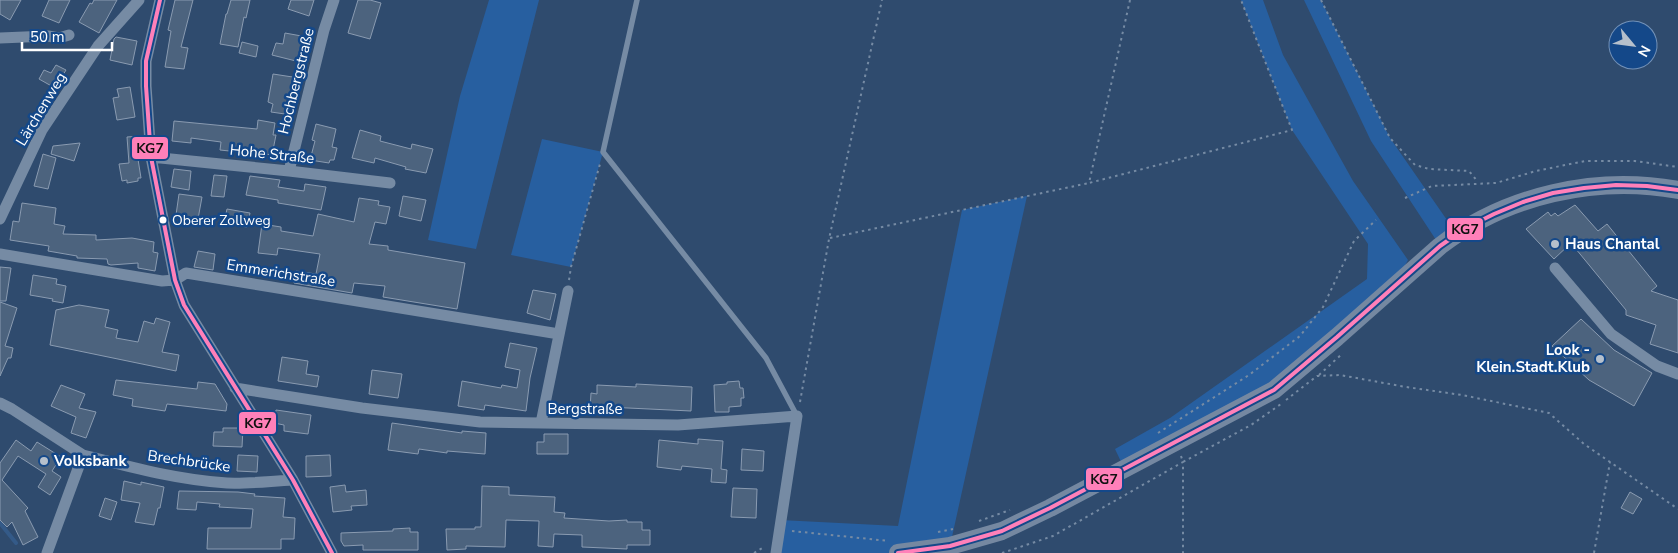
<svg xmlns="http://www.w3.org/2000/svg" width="1678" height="553" font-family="'Nunito Sans',sans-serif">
  <rect width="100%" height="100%" fill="#2f4b6e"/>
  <path fill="#275fa0" d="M489,0H539L476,249L428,240L460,96Z
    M1241,0H1263L1283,55L1353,181L1408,260L1395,284L1274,390L1124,468L1115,449L1170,418L1367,279L1368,244L1292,130Z
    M1304,0H1321L1390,138L1456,233L1440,246L1371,141Z
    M542,139L603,152L571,267L511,255Z
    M1027,196L950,546L898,553H776L780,520L898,526L962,210Z"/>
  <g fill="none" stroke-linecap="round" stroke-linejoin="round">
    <path stroke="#345a88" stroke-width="4" d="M0,523L16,543"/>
  </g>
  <path fill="#4c637e" stroke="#8a9bb1" d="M0,0H21L10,20L0,14Z
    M49,0H70L59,23L42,16Z
    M94,0H117L99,33L79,22L90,3L92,4Z
    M175,0H193L181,47L188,48L184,69L165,67L171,31L168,30Z
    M231,0H250L246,18L244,17L238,47L220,44L226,14H227Z
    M291,0H314L309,16L288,9Z
    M358,0H370L381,3L370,39L348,33Z
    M285,33L307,37L300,62L272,55L276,43L283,44Z
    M116,37L137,41L132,65L110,60L114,39Z
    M242,42L258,46L256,57L239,53Z
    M56,65L66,70L55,88L39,79L44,70L51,73Z
    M273,74L299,78L294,107L287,105L285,114L271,112L273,104L268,102Z
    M130,87L135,117L117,120L113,98L119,97L117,89Z
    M258,120L275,123L273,135H276L272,155L239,150V152L220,150L221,142L191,138V143L172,141L174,121L257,129Z
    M316,124L336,129L332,147L337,148L334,160H330L329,163L310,160L315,141L312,140Z
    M360,130L381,136L380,141L411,149L412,144L433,149L426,173L405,169L406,167L375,158L374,163L352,158Z
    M140,136L142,152L137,153L141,178H138V181L127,183V180L122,181L119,164L129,163L127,137Z
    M80,143L74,161L51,154L53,146Z
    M43,154L56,158L48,189L34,186Z
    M174,169L191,171L189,190L171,187Z
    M214,175L227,176L224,197L211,196Z
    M250,176L280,180L278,187L304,191L305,184L326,187L321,210L278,203V200L246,195Z
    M179,194L202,197L198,219L176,215Z
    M403,196L426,200L421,221L399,216Z
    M359,198L379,201L378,205L390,207L386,224L375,222L369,244L388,246V250L465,263L457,309L383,297L385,286L354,283L352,293L294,283L296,271L316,274L320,254L278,248L277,255L258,253L262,224L281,227V231L313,236L318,214L354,222Z
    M22,203L56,208L54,224L65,226L63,234L96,235V240L132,238L154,242L153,252L158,253L155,271L138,268V263L111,265L108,264L107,259L77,258V256L48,251L49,246L10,240L13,221L19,222Z
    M1575,205L1598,231L1607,224L1657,286L1651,291L1678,300V353L1650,344L1656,325L1626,315V310L1571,243L1554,259L1526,229L1548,212L1551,216L1555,213L1558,216Z
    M227,209L250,213L247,227L224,223Z
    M198,251L215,254L213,270L194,267Z
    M0,267L11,268L6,301H0Z
    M33,275L57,279L56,284L66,286L63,303L52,301L53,299L30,295Z
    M533,290L556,294L550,320L527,313Z
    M0,302L17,308L5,346L13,348L11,358H8L0,376Z
    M79,305L109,310L105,327L118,330L116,338L138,342L144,321L154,324L156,318L170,322L162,352L179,355L176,371L50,345L56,310Z
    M1581,319L1614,350L1652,373L1634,406L1589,380L1552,346Z
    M510,343L537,348L530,378L526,411L485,405L484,410L458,406L462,381L501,388L502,385L517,388L520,370L505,367Z
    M282,357L308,361L306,374L319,376L317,387L278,381Z
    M372,370L402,374L398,398L369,394Z
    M116,380L197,389L198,382L215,384L227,404L226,411L167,404L165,411L132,406L133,399L113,395Z
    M739,381L740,388H743L744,398H741V406L729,407V412H715L714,385L727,384V382Z
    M636,384L692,387L691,411L607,407V409H590L591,393L597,394V385L636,387Z
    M61,385L85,394L79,408L96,412L86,438L71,433L76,417L51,406Z
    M276,410L311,415L308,434L284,431V425L274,423Z
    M392,423L462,433V431L486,433L485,454L447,451V453L419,449L418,454L388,450Z
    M223,428H243L242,447L213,446L214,432H223Z
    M544,434H568V454H537V442H544Z
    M698,439L723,441L721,469L727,470L726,483L711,482L712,469L682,466L681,470L657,467L659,440L698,444Z
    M16,440L31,451L37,442L61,457L52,471L61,477L50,495L38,487L46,474L18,456L2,480L28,508L25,511L38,537L23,545L12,522L7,527L0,520V463Z
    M742,449L764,451L763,471L741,470Z
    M238,455L258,456L257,472L237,471Z
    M330,455L331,476L306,477V456Z
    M124,481L141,485V482L164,487L160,508H158L154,525L135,522L140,503L121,500Z
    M345,485L346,492L366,490L367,505L351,506L352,510L333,512L330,487Z
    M482,486L509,487V495L555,497L554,512L565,513L564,518L609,521L627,520V522H642V530H650V545H627V549L582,547V535L554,534L553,547L538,546L539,521L506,520L505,547L466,546V549L447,550L446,529H475V527H481Z
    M733,488L757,489L756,518L731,517Z
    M179,491L238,492L255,494L254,496L285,498L283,517L295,518L294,539H281V549H207L208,528H251L253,509L219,507L220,504L197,502L196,510L177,509Z
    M1630,492L1642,499L1633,514L1621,508Z
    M105,498L117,502L111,520L99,516Z
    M410,528V532H418V550H363V545L344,546L341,541V533L393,531V529Z"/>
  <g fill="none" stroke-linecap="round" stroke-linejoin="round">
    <path stroke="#768ba4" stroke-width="2" stroke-dasharray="2.5 4" stroke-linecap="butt" d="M1130,0L1089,183L1292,130L1241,0
      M1321,0L1390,138L1415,165L1429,169L1469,171L1478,182
      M1405,198L1432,186L1496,183L1536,171L1585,161H1635L1678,167
      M830,238L1089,183
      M569,280L571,267L600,164
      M1319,375L1343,353
      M1286,400L1317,376L1340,375L1406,387L1462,395L1549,413L1584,444L1678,509
      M800,402L829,239L882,0
      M1158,433L1249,375L1300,336L1323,307L1354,241L1376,220
      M1181,456L1183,462L1251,425L1281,404
      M979,521L1010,510
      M792,531L889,541
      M938,532L953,529
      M754,553L764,547
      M1002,553L1053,536L1183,462V553
      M1594,553L1610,462"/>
    <path stroke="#768ba4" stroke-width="5.5" d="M637,0L603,152L766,358L797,416"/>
    <path stroke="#768ba4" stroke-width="11" d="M160,0L146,61V86L151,157L175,280L184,305L293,480L332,553
      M0,38L48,36L59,38L69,35
      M151,157L289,171L390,183
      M289,171L324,30L334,0
      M0,219L42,130L98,46L139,0
      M0,254L162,281L175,280L186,273L559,334
      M1555,268L1611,334L1657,366L1678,374
      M235,388L362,408L480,422L678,425L797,416L776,553
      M0,403L12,409L83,455L47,553
      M541,423L568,291
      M83,455C130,467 178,480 227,483C249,484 271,481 293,480"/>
    <path stroke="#7588a1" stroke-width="18" d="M898,553L950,546L1002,531L1050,508L1274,390L1337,337L1440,246C1506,195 1596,175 1678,190"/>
    <g stroke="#144889" stroke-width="8">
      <path id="bus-1" d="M160,0L146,61V86L151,157L175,280L184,305L293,480L332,553
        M898,553L950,546L1002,531L1050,508L1274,390L1337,337L1440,246L1466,228L1494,214L1523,202L1553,193L1584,188L1616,185L1647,186L1678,190"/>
    </g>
    <use href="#bus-1" stroke="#ff80b9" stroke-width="4"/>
  </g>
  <circle fill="#fff" stroke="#144889" stroke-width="2" cx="163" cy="220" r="4.5"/>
  <g fill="#b6c0cc" stroke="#144889" stroke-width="2">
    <circle cx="1555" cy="244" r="5"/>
    <circle cx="1600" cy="359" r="5"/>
    <circle cx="44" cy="461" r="5"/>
  </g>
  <g text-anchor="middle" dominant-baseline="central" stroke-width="5" stroke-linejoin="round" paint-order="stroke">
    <g font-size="14" fill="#fff" stroke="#144889" text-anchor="start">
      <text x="172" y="220">Oberer Zollweg</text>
    </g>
    <g font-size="15" fill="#fff" stroke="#144889">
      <text transform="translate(296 81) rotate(-76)">Hochbergstraße</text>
      <text transform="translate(41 109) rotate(-59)">Lärchenweg</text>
      <text transform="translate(272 154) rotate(6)">Hohe Straße</text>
      <text transform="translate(281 273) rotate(9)">Emmerichstraße</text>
      <text x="585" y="409">Bergstraße</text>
      <text transform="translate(189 461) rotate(8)">Brechbrücke</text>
    </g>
    <g font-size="15" font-weight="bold" fill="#fff" stroke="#144889" text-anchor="start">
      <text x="1565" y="244">Haus Chantal</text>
      <text x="1590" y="350" text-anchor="end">Look -<tspan x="1590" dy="17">Klein.Stadt.Klub</tspan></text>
      <text x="54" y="461">Volksbank</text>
    </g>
  </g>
  <g stroke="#144889" stroke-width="2">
    <rect x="131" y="136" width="38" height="24" rx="5" fill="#ff80b9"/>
    <rect x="1446" y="217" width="38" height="24" rx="5" fill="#ff80b9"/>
    <rect x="238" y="411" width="39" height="24" rx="5" fill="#ff80b9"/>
    <rect x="1085" y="467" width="38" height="24" rx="5" fill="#ff80b9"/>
  </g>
  <g font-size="14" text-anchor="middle" font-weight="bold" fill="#111">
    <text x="150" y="153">KG7</text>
    <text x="1465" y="234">KG7</text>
    <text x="258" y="428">KG7</text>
    <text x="1104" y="484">KG7</text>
  </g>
  <g transform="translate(1633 45) rotate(119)"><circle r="24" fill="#144889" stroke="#7291b8"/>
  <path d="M0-4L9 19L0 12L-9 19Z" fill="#b6c0cc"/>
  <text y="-8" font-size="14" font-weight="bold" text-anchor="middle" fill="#ffffff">N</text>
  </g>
  <path d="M22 42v8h90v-8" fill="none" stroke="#ffffff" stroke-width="2.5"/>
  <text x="30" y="42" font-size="15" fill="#ffffff" stroke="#144889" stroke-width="4" paint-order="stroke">50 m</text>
</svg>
